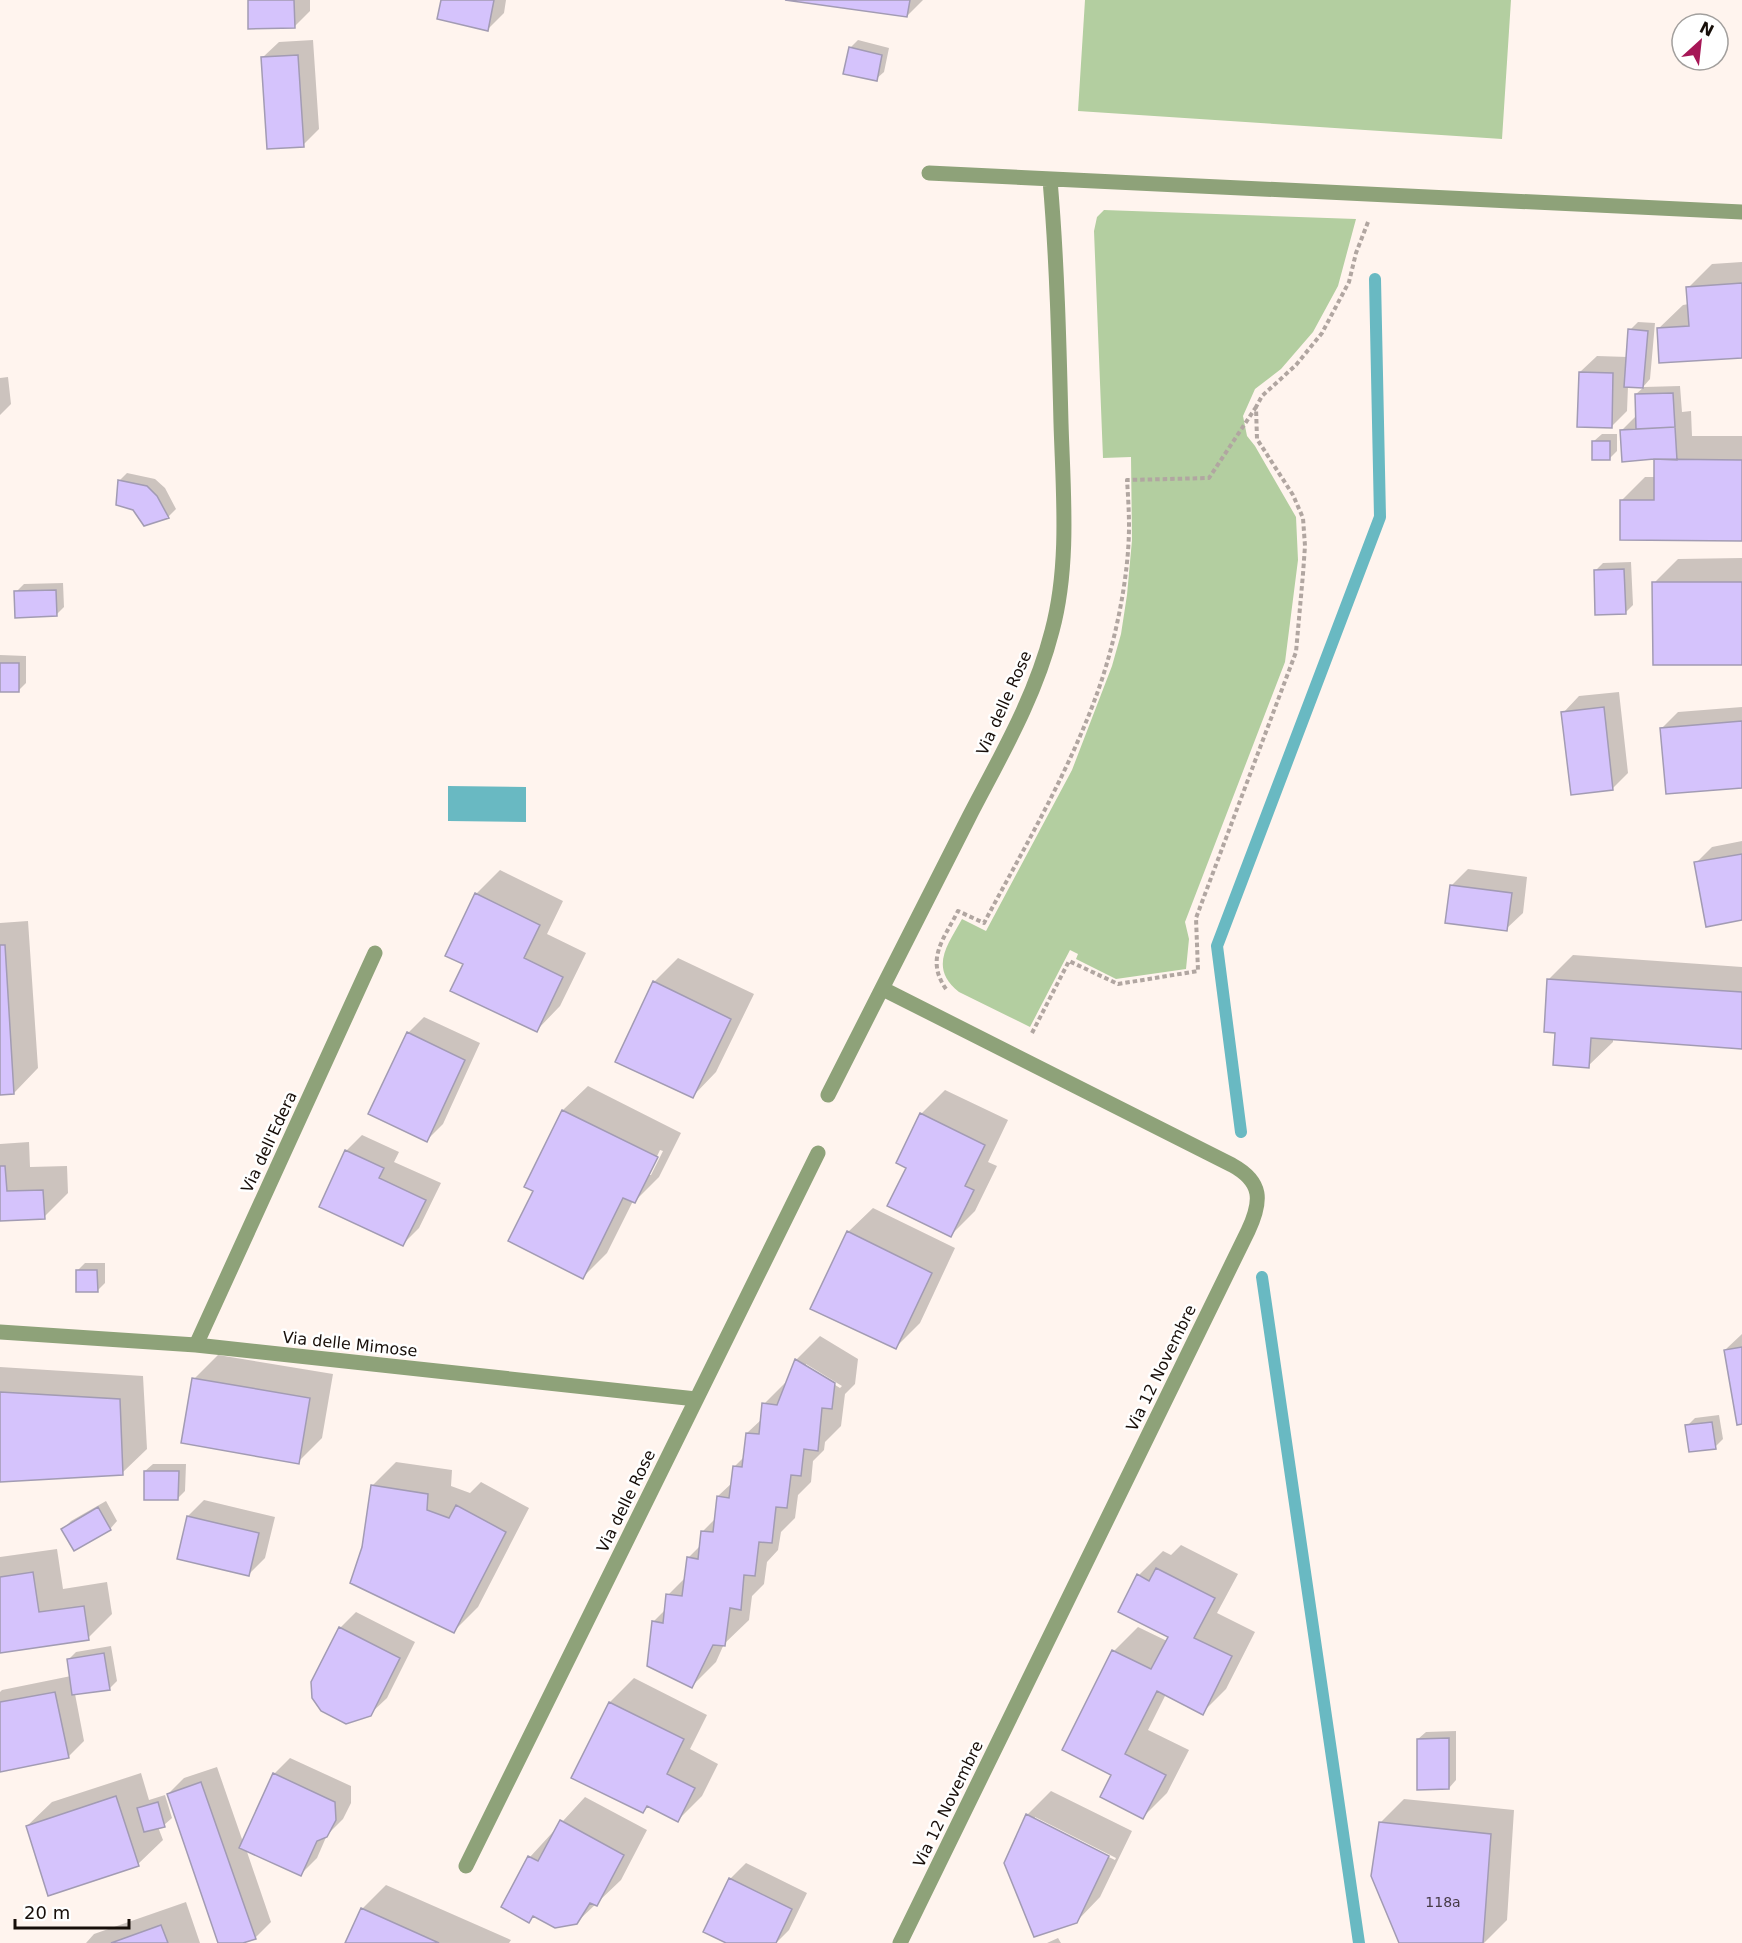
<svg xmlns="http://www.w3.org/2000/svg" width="1742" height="1943" font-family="'DejaVu Sans',sans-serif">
  <rect width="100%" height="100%" fill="#fff4ee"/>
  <path fill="#b3cea0" d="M1085,0H1511L1502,139L1078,111Z
    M1104,210L1356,219L1338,286L1313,332L1281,369L1255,389L1243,416L1247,436L1255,446L1296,517L1298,560L1285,662L1185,922L1189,939L1186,969L1116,979L1076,959L1078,954L1070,950L1030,1027L959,992C929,968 947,946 962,919L986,931L1072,770L1112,666L1121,634L1127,595L1132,540L1131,457L1103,458L1094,231L1097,217Z"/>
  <path fill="#69b9c2" d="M448,786L526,787V822L448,821Z"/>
  <path fill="#0003" fill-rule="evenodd" d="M249,0H310V11L294,27Z
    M443,0H506L504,13L488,29Z
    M795,0H923L907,16Z
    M313,40L319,129L303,145L262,58L279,42Z
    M858,40L889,48L884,72L876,79L850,48Z
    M1742,262V356L1658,329L1683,305L1689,304L1688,288L1712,264Z
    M1638,322L1655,323L1650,379L1643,387L1628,386L1627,411L1611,427L1580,372L1597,356L1628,357L1630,330Z
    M8,377L11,404L0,415V378Z
    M1680,386L1682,412L1691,411L1692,436H1742V539L1621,501L1645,477H1655V457L1622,430L1637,415L1636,394L1644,387Z
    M1602,434H1617V451L1609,459L1594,441Z
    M127,473L155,479L165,488L176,509L168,517L119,481Z
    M1742,558V663L1654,583L1678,559Z
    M1631,562L1633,605L1625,613L1596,570L1603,563Z
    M63,583L64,607L56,615L16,592L24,584Z
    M0,655L26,656V683L18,691L0,690Z
    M1619,692L1628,773L1612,789L1563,713L1579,696Z
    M1742,707V786L1662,728L1678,712Z
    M1742,841V919L1696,863L1712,847Z
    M1468,869L1527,877L1523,913L1506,929L1451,886Z
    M500,870L563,901L547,934L586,953L560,1006L536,1031L465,964L476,894Z
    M28,921L38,1068L14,1093H0V923Z
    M1573,955L1742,967V1047L1613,1038V1042L1588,1066L1556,1032L1549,979Z
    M678,958L754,994L716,1072L692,1097L654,982Z
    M424,1017L480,1043L443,1124L427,1140L408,1033Z
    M588,1086L681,1133L659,1177L635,1201H633L607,1253L583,1277L535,1190L526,1186L563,1110ZM660,1150L663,1151L651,1175H648Z
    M945,1090L1008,1120L988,1162L997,1166L975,1211L951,1235L908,1167L921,1114Z
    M362,1135L399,1152L394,1162L441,1183L419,1228L403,1244L346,1151Z
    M29,1142L30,1167L67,1166L68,1193L44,1217L0,1219V1144Z
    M873,1208L955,1248L920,1323L895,1348L848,1232Z
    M85,1263H105V1283L97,1291L77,1271Z
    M1742,1334V1423L1725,1350Z
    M820,1336L858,1359L855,1384L845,1394L841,1426L825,1442L824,1450L813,1461L811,1482L798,1495L795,1518L781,1532L778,1550L767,1562L764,1584L752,1596L749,1620L724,1644L716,1662L692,1686L653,1622L666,1609L668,1595L686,1577L688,1558L701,1545L703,1531L716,1518L718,1496L732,1483L734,1467L745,1456L747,1433L762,1419L764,1404L788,1380L796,1360ZM806,1364L842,1386L840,1388L806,1367Z
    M218,1355L333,1374L322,1438L298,1462L194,1379Z
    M0,1367L143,1376L147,1449L122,1473L0,1481Z
    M1719,1415L1723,1439L1715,1447L1687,1426L1695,1418Z
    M396,1462L452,1470L451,1486L470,1493L481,1482L529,1508L478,1607L454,1631L363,1547L372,1486Z
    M153,1464H186L185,1491L178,1498L145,1471Z
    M204,1500L275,1517L265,1558L249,1574L188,1516Z
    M106,1501L117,1521L110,1529H63L71,1521Z
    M1181,1545L1238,1574L1217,1613L1255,1632L1226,1689L1202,1713L1166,1694L1148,1730L1189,1750L1167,1793L1143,1817L1113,1774L1114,1651L1138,1627L1167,1641L1170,1636L1139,1575L1163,1551L1171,1555Z
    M57,1549L63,1589L107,1582L112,1614L88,1638L0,1651V1557Z
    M356,1612L415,1642L387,1698L370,1714L340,1628Z
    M111,1646L117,1681L109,1689L75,1694L84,1741L68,1757L0,1771V1692L2,1690L71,1676L68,1660L76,1652Z
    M634,1678L707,1715L690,1749L718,1764L702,1796L678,1820L649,1805L643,1811L573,1777L610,1702Z
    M1456,1731V1780L1449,1788L1418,1739L1426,1732Z
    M290,1758L351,1786V1803L343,1819L327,1835L317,1858L301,1874L246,1849L271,1922L255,1938L238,1943H219L168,1794L184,1778L217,1767L243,1842L274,1774Z
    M141,1773L149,1800L165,1795L172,1818L164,1825L158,1827L163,1840L138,1864L49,1894L27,1826L52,1802Z
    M1051,1791L1132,1831L1100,1897L1076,1922L1027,1815ZM1035,1817L1116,1858L1115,1860L1035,1821Z
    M585,1797L647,1830L621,1880L577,1922L534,1916L529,1921L503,1907L530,1857Z
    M1404,1799L1514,1810L1507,1920L1484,1943H1401L1380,1823Z
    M746,1863L807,1893L789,1930L776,1943H729L730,1879Z
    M386,1885L511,1940L509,1943H347L362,1909Z
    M186,1902L200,1943H86L94,1934Z
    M1058,1938L1061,1943H1047Z"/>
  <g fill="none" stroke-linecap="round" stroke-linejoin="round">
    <path stroke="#69b9c2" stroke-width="12" d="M1241,1132L1217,946L1380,517L1375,279
      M1262,1277L1359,1943"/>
  </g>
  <path fill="#d5c3fc" stroke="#a29bb3" stroke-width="1.5" d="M248,0H294L295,28L248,29Z
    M441,0H494L488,31L437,19Z
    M785,0H910L907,17Z
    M849,47L882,55L877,81L843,74Z
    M298,55L304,147L267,149L261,57Z
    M1742,283V358L1659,363L1657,328L1689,326L1686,287Z
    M1628,329L1648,331L1643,388L1624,387Z
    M1579,372L1613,373L1612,428L1577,427Z
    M1673,393L1675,427L1636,429L1635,394Z
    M1675,427L1677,460L1654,459L1622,462L1620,430Z
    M1592,441H1610V460H1592Z
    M1654,459L1742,460V541L1620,540V500H1654Z
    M118,480L147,486L157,496L169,518L144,526L133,510L116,505Z
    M1624,569L1626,614L1595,615L1594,570Z
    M1652,582H1742V665H1653Z
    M56,590L57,616L15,618L14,591Z
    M0,663H19V692H0Z
    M1604,707L1613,790L1571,795L1561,712Z
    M1742,721V788L1666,794L1660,728Z
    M1742,854V920L1706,927L1694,862Z
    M1450,885L1512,893L1507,931L1445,923Z
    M475,893L540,925L524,958L563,977L537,1032L450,991L463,964L445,956Z
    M0,945H5L14,1094L0,1095Z
    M1547,979L1742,992V1049L1591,1038L1589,1068L1553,1065L1555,1033L1544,1032Z
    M653,981L731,1019L693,1098L615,1062Z
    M407,1032L465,1060L427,1142L368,1114Z
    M562,1110L658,1157L635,1203L623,1198L583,1279L508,1241L533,1191L524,1187Z
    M920,1113L985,1145L965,1186L974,1190L951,1237L887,1206L906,1168L896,1163Z
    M345,1150L384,1168L379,1178L426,1200L403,1246L319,1207Z
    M0,1166H5L7,1191L43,1190L45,1219L0,1221Z
    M847,1231L932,1273L896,1349L810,1309Z
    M76,1270H97L98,1292H76Z
    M1742,1347V1424L1737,1425L1724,1350Z
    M795,1359L835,1383L832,1409L822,1408L818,1451L804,1449L801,1476L791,1475L787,1508L776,1507L772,1543L759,1542L755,1576L744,1575L741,1610L730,1608L725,1646L713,1645L692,1688L647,1666L652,1621L663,1623L666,1594L682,1596L687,1557L698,1559L701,1531L713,1532L717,1496L729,1498L733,1466L742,1467L746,1433L759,1434L762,1403L777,1405Z
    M192,1378L310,1398L299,1464L181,1443Z
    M0,1392L120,1399L123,1475L0,1482Z
    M1712,1422L1716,1449L1689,1452L1685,1425Z
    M144,1471H179L178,1500H144Z
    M371,1485L428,1494L427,1510L449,1518L456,1505L506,1532L454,1633L350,1583L362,1547Z
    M98,1507L111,1530L74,1551L61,1529Z
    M187,1516L259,1533L249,1576L177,1559Z
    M1156,1568L1215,1598L1194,1638L1232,1656L1203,1715L1157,1691L1125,1754L1166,1775L1143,1819L1100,1797L1111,1775L1062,1750L1112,1650L1151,1669L1168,1637L1118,1612L1137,1574L1149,1581Z
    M33,1572L39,1612L84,1606L89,1640L0,1653V1577Z
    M339,1627L400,1658L371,1716L346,1724L321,1711L312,1698L311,1682Z
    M104,1653L110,1690L72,1695L67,1659Z
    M55,1692L69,1758L0,1772V1702Z
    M609,1702L684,1739L667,1774L695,1788L678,1822L647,1806L643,1813L571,1778Z
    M1449,1738V1789L1417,1790V1739Z
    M273,1773L335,1802L336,1820L327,1837L317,1841L301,1876L239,1848Z
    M201,1782L256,1939L243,1943H218L167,1794Z
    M116,1796L139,1866L48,1896L26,1826Z
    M158,1802L165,1827L144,1832L137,1808Z
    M1026,1814L1109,1856L1077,1923L1034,1937L1004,1863Z
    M560,1820L624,1855L597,1906L590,1903L577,1924L555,1928L533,1916L529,1923L501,1907L528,1856L538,1861Z
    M1379,1822L1491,1834L1483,1943H1399L1371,1876Z
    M729,1878L792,1909L776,1943H726L703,1932Z
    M361,1908L439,1943H345Z
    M161,1925L168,1943H111Z"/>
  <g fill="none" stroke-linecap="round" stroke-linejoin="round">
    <path stroke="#b1a6a1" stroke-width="4" stroke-dasharray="4.5 3" stroke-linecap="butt" d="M946,989C925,959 944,939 958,911L984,923C1023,850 1066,777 1095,699C1114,649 1129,579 1129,526C1129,511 1128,495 1127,480L1209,478L1256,407
      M1032,1033L1069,961L1118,984L1198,971L1196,918L1296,652L1303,574L1305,546L1303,518L1293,495L1257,439L1256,407L1262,396L1296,365L1322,333L1349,282L1356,253L1368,222"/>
    <path stroke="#8ea279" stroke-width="15" d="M929,173L1742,212
      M883,989L1232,1165C1263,1182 1262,1201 1248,1231L900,1943
      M828,1095C875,1003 922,910 969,817C1000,757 1035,698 1052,631C1070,564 1063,491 1061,423C1059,342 1057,261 1050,180
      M0,1332L196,1345L696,1399
      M196,1345L375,953
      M466,1866L818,1153"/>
  </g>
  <g text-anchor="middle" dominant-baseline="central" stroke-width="5" stroke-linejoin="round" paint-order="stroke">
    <g font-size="14" fill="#463b46">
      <text x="1443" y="1902">118a</text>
    </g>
    <g font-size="16" fill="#170e09" stroke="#fff">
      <text transform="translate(1004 703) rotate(-66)">Via delle Rose</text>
      <text transform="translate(269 1142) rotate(-65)">Via dell'Edera</text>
      <text transform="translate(350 1344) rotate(6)">Via delle Mimose</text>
      <text transform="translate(1161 1368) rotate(-64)">Via 12 Novembre</text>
      <text transform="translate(626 1501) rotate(-64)">Via delle Rose</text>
      <text transform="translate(948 1804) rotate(-64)">Via 12 Novembre</text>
    </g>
  </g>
  <g transform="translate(1700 42) rotate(27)"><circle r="28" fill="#ffffff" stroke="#a29f9d" stroke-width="1.5"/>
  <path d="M0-4.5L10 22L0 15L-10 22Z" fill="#a61656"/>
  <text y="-9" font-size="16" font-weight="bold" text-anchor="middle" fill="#170e09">N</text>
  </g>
  <path d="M15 1919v9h114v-9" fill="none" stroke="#170e09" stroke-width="3"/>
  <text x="24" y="1919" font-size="18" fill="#170e09" stroke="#ffffff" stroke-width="4.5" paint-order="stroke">20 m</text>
</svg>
